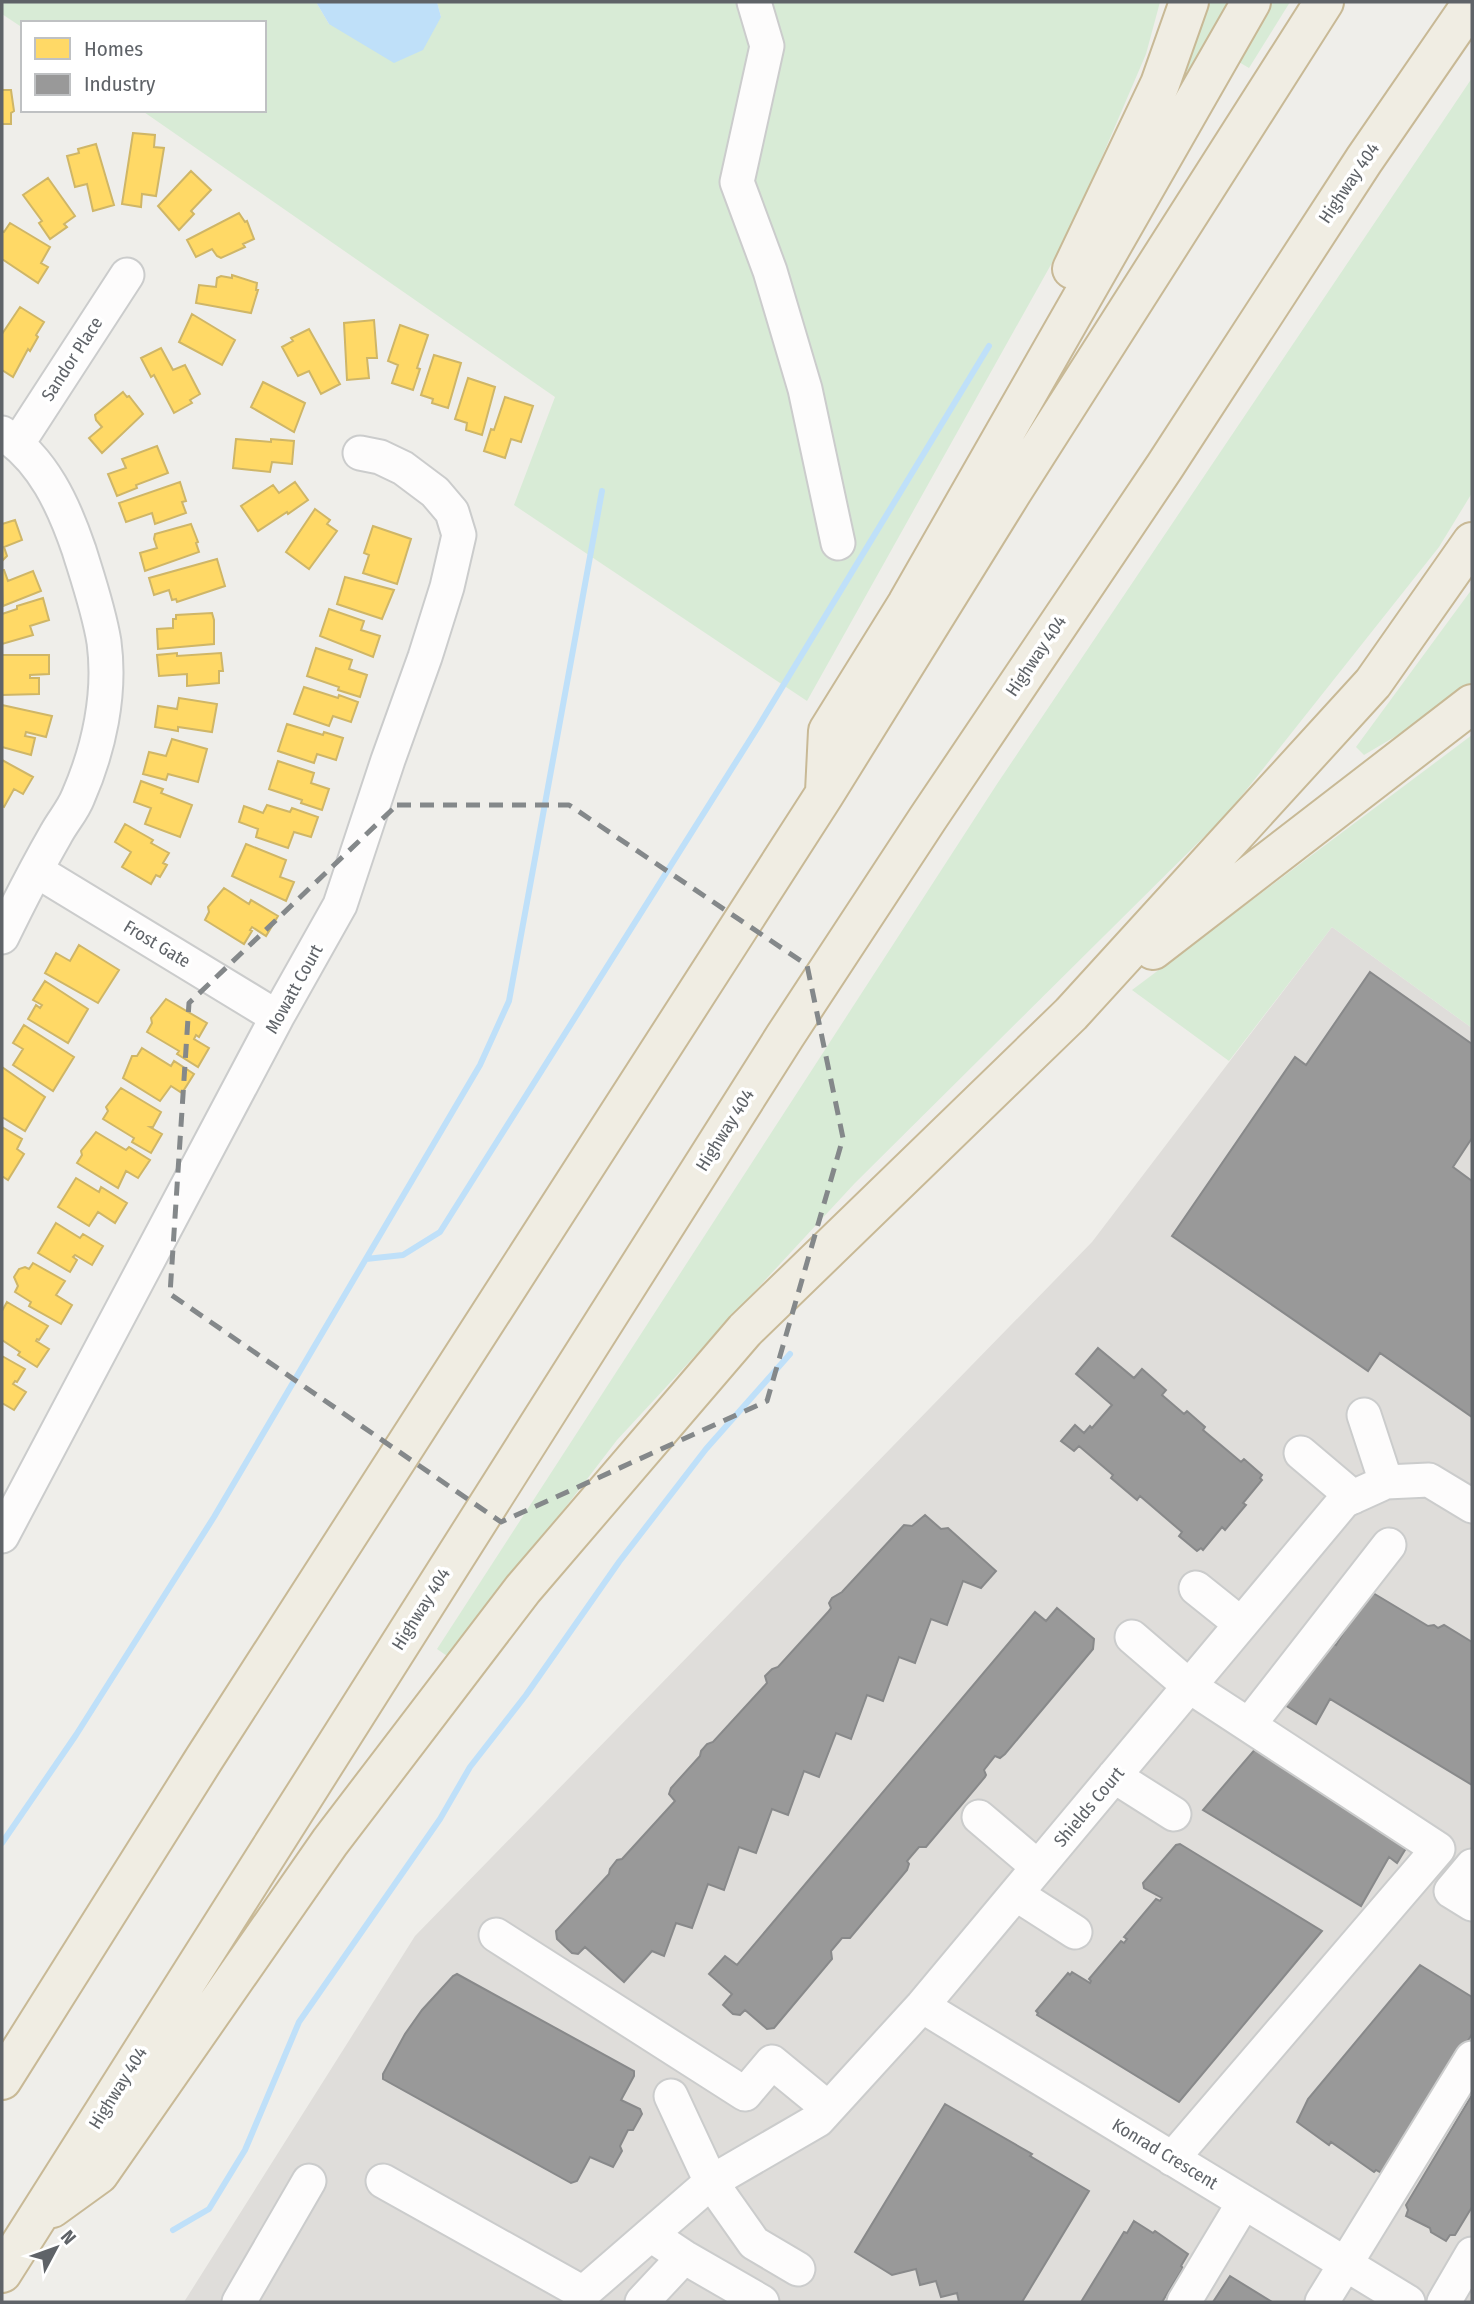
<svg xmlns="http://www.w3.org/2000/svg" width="1474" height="2304" font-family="'Fira Sans Condensed',sans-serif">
  <rect width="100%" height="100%" fill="#efeeea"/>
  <path fill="#dfddda" d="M1332,927L1472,1028V2302H184L415,1936L1092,1242Z"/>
  <path fill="#d8ebd6" d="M2,2H316L329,24L441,17L437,2H1160L1146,54L1072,227L807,701L514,505L555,397L141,110H264V23H23V28L2,14Z
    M1200,2H1231L1191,73L1177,66Z
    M1264,2H1290L1249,68L1232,58Z
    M1472,78V493L1439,547L1228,813L855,1183L617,1440L450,1658L437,1649L997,784Z
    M1472,589V687L1413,726L1364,755L1356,747Z
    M1472,735V1028L1332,927L1229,1061L1132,990Z"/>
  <path fill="#bfe0f9" d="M316,2H437L441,17L423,50L394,63L329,24Z"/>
  <path fill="#ffd966" stroke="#cfb667" stroke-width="2" d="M2,90H11L14,111L11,113V124H2Z
    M133,133L155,135L154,147L164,148L156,196L142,194L141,207L122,204Z
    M96,144L114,205L93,211L87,184L75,187L67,156L79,153L78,149Z
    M191,171L211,190L191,211L194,214L179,230L158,206Z
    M48,178L75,216L64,224L67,227L50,239L39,223L42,221L23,195Z
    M239,213L245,222L247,221L254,239L243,244L245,247L221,258L217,256L212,249L196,257L187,240Z
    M10,223L50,247L41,263L48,267L38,283L2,259V231L4,232Z
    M232,275L257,283L256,290H258L251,313L196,303L199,285L216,287L217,278L221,276L232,278Z
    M20,307L44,322L36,335L38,337L30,351L28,349L13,377L2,370V334Z
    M192,314L235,340L222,365L179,342Z
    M374,320L377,358H367L369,378L347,380L344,323Z
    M400,325L428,335L417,368L420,369L413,390L392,383L398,365L388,361Z
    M309,329L340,384L321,394L309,371L298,376L282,347L293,341L291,338Z
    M161,348L173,370L185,365L200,394L190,400L192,403L174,413L154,375L151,377L141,358Z
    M434,355L461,363L448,408L432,403L433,399L421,395Z
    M468,378L495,387L482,435L466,430L467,423L455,419Z
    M263,382L305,403L294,432L251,407Z
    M123,392L127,397L129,396L143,414L102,453L89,438L102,427L96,420L95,415Z
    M505,397L533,406L521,442L511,439L505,458L484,451L491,429L494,430Z
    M236,439L271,442V439L294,441L292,464L272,462L270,472L233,468Z
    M157,446L168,473L136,485L137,488L117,496L108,474L126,468L122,459Z
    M180,482L186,501L182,502L186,513L155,524L152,513L126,522L119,503Z
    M295,482L308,500L288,514L287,512L258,531L241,506L273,485L279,493Z
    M315,509L330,520L327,524L337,531L309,569L286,552Z
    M15,520L22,540L4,547L7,556L2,561V524Z
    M191,524L198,542L196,543L199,552L145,571L140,553L157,548L154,539L155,534Z
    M373,526L411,539L397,584L363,573L369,555L364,553Z
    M217,559L225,586L177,602L176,599L172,600L169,590L154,595L149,578Z
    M2,570H4L8,581L33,571L41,591L3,606Z
    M345,577L394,590L382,619L337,604Z
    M43,598L49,620L30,626L33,635L2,644V614L17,609V606Z
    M329,609L364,621L361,630L380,636L373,657L320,636Z
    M212,613L214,620V644L158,649L157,629L173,628V619H176V615Z
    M316,648L352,660L349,669L367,675L360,697L338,690L339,687L307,676Z
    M177,653V656L221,653L223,671H219V683L187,686V674L159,676L157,655Z
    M2,655H49V674L30,675V678H39V694L2,695Z
    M304,687L338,698L339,695L358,702L351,722L333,716L329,726L294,714Z
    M179,698L217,704L212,732L178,727V731L155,727L158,706L177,709Z
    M2,705L52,716L46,737L26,732L25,736L35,738L31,755L2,747Z
    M287,724L323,735L324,732L343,738L336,760L317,754L314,763L278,751Z
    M172,739L207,749L198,782L168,774L166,780L143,774L149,752L166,756Z
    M2,760L33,777L23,794L14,789L4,807L2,806Z
    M278,761L314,773L311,783L329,789L322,810L301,803L302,800L269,789Z
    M141,781L163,789L161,793L192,805L180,837L145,824L151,808L134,802Z
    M267,805L290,812L292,808L318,817L311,837L294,832L288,848L256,837L258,829L239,822L244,806L263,813Z
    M125,824L153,840L151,843L169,853L163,863L167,865L160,877L156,875L151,884L122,867L131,852L115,842Z
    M246,844L286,860L280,877L294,882L286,901L232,876Z
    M224,888L249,904L251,900L278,916L266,936L252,927L250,930L252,931L244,944L205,920L209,912L208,907Z
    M79,945L119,970L98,1003L45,973L56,953L70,961Z
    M45,981L88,1009L68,1043L28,1019L36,1005L40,1008L42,1005L33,1000Z
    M166,999L207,1023L199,1037L196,1035L194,1039L209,1048L198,1067L177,1054L179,1051L147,1032L152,1023L151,1018Z
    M24,1025L74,1057L53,1091L13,1065L23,1049L13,1043Z
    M142,1048L171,1066L174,1061L194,1074L182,1093L171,1086L160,1101L123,1078L132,1056H137Z
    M2,1067L45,1097L25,1131L2,1117Z
    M121,1088L161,1112L153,1127H150L162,1134L151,1153L132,1142L134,1138L103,1119L108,1111L106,1107Z
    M2,1127L22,1139L17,1149L24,1154L8,1180L2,1176Z
    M96,1132L126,1150L129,1147L150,1160L138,1178L126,1171L118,1188L77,1163L82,1155L81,1151Z
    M76,1178L99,1192L101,1187L127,1203L115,1223L98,1212L89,1226L58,1207Z
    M56,1223L80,1238L83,1234L103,1246L92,1265L75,1255L73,1257L77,1260L70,1272L38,1253Z
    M33,1263L65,1281L56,1295L72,1305L61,1324L29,1306L31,1302L15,1292L18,1286L14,1277L19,1269L25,1267L29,1269Z
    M7,1302L48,1326L39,1340L37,1339L36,1341L49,1349L37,1367L18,1355L20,1352L2,1340V1311Z
    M2,1356L25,1369L17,1382L15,1381L13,1384L26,1392L14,1410L2,1403Z"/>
  <path fill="#999" stroke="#88898a" stroke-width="2" d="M1370,972L1472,1044V1138L1453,1167L1472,1181V1417L1380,1353L1368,1371L1172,1236L1295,1057L1306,1065Z
    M1098,1348L1134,1378L1142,1369L1166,1390L1162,1395L1184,1414L1187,1411L1205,1427L1203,1430L1241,1462L1244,1459L1262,1475L1260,1478L1262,1480L1243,1503L1246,1505L1225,1530L1222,1527L1203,1550L1201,1548L1197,1551L1179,1536L1182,1532L1140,1496L1137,1500L1111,1478L1113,1475L1079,1446L1074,1451L1061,1441L1075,1425L1084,1433L1090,1426L1092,1428L1112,1405L1076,1374Z
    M925,1515L941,1529L948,1528L996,1571L981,1588L963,1581L947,1625L931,1619L915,1663L899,1657L883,1701L867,1695L851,1739L836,1733L819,1777L804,1771L788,1815L772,1809L756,1853L739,1847L724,1890L708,1884L692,1928L676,1923L664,1956L652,1951L624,1982L585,1947L578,1954L572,1953L557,1939L556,1931L609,1874L610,1869L617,1860L622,1859L675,1801L669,1794L671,1788L700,1756L701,1751L707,1744L713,1742L767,1683L765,1676L772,1669L778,1667L828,1612L831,1608L829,1603L832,1598L842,1592L904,1525L912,1526Z
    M1373,1593L1428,1626L1434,1625L1438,1628L1444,1625L1472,1642V1785L1330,1699L1316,1724L1280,1702L1331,1642L1336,1645L1366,1594Z
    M1057,1608L1094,1639L1093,1649L1005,1754L1000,1758L995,1756L984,1770L986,1775L985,1777L926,1847H919L907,1861L909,1864L907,1870L850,1938H842L831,1951L832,1959L774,2028L767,2029L745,2010L740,2015L733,2014L723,2005L732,1994L709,1974L725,1956L737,1965L1035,1612L1046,1621Z
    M1257,1747L1411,1840L1397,1863L1389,1857L1361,1906L1203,1810Z
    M1180,1844L1322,1931L1179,2102L1037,2015L1038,2013L1036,2011L1068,1973L1070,1975L1072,1972L1090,1983L1091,1981L1089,1979L1121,1941L1124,1943L1127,1939L1124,1937L1156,1899L1160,1901L1162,1898L1144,1888L1143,1883L1176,1845Z
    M1420,1965L1472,1997V2034L1391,2168L1385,2175L1376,2170L1374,2172L1331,2142L1329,2145L1297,2122L1308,2099Z
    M457,1974L634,2071V2076L621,2100L640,2109L642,2114L633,2130H628L620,2146L622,2151L613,2167L590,2157L577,2181L571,2183L383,2079V2074L405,2034L422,2010L453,1976Z
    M1472,2095V2207L1455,2235H1450L1446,2241L1431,2232L1430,2228L1406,2216L1408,2210L1406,2205Z
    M945,2104L1032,2154L1030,2156L1089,2191L1022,2302H959L957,2293L941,2297L936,2281L920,2285L916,2269L892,2275L855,2252Z
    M1134,2221L1153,2233L1155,2231L1188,2254L1181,2266L1183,2268L1162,2302H1081L1124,2232L1127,2233Z
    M1230,2276L1272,2302H1213Z"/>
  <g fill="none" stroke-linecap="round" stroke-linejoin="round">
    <path stroke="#bfe0f9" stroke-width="6" d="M366,1259L403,1255L440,1232L758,727L989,346
      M2,1843L76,1735L214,1517L480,1065L509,1001L602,491
      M173,2230L209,2209L245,2150L299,2022L440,1819L470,1767L526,1695L619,1562L706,1449L790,1354"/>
    <g stroke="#cbcccc" stroke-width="37">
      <path id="minor" d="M754,2L767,46L737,182L770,271L805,389L838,543
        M2,433C43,459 64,506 79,550C88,579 99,611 104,642C111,694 99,749 78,797C73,810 63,821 56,834C37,867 19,902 2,937
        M18,443L127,275
        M37,871L277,1017
        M1364,1415L1386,1482
        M1301,1453L1353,1497
        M2,1536L277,1017L340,905L388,760L425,657L447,587L459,535L452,512L435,492L403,468L380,457L360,453
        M1196,1588L1241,1624
        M1132,1637L1189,1686L1438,1849L1172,2159
        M1258,1713L1389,1545
        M1114,1776L1174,1814
        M979,1817L1038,1867
        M1472,1866L1451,1891L1472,1904
        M1016,1894L1075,1932
        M496,1935L745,2094L772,2062L828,2108
        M922,2006L1408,2302
        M671,2096L711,2182L754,2243L798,2269
        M383,2181L583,2293L711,2182L818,2120L922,2006L1344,1501L1386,1482L1429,1480L1472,1506
        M651,2235L684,2257L762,2302
        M239,2302L309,2181
        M642,2302L684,2257
        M1184,2302L1244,2202
        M1322,2302L1472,2058
        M1444,2302L1472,2254"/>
    </g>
    <g stroke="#c8b996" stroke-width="42">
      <path id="highway" d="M1072,269L1160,84L1189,2
        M825,792L828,731L907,604L1251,2
        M1153,950L1472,704
        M2,2080L204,1759L824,795L1012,492L1324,2
        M52,2208L99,2174L330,1842L523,1589L745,1330L1071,1014L1373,683L1472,542
        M2,2273L785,1036L928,818L1165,466L1364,160L1472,3"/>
    </g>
    <use href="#minor" stroke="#fdfcfc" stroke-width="33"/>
    <use href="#highway" stroke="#f0ede3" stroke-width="38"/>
  </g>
  <path fill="none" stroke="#84888a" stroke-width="5" stroke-dasharray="14 9" stroke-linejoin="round" d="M397,805H569L807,965L843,1138L767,1401L501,1522L170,1294L189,1003Z"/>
  <g text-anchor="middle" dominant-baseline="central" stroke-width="7" stroke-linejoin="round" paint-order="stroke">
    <g font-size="18" fill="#5f6368" stroke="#fff">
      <text transform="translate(1349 183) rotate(-56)">Highway 404</text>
      <text transform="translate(72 359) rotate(-57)">Sandor Place</text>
      <text transform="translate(1036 656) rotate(-56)">Highway 404</text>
      <text transform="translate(157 944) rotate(31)">Frost Gate</text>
      <text transform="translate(294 989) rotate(-61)">Mowatt Court</text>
      <text transform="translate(725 1130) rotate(-58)">Highway 404</text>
      <text transform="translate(421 1609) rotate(-58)">Highway 404</text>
      <text transform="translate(1089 1807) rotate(-50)">Shields Court</text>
      <text transform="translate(118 2088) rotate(-58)">Highway 404</text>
      <text transform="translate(1165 2154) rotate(31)">Konrad Crescent</text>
    </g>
  </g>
  <rect width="1474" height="2304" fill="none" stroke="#5f6368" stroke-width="7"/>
  <rect x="21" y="21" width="245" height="91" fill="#ffffff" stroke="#bfc1c3" stroke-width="2"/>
  <rect x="35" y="38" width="35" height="21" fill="#ffd966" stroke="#bfc1c3" stroke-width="2"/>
  <text x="84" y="56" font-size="21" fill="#5f6368">Homes</text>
  <rect x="35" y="74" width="35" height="21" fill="#999999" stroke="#bfc1c3" stroke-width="2"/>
  <text x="84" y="91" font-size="21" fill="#5f6368">Industry</text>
  <g transform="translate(56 2248) rotate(49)" stroke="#ffffff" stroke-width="5" paint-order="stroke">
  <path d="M0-5L12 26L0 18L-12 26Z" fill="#5f6368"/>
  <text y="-10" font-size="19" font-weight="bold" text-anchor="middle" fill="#5f6368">N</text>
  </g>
</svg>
